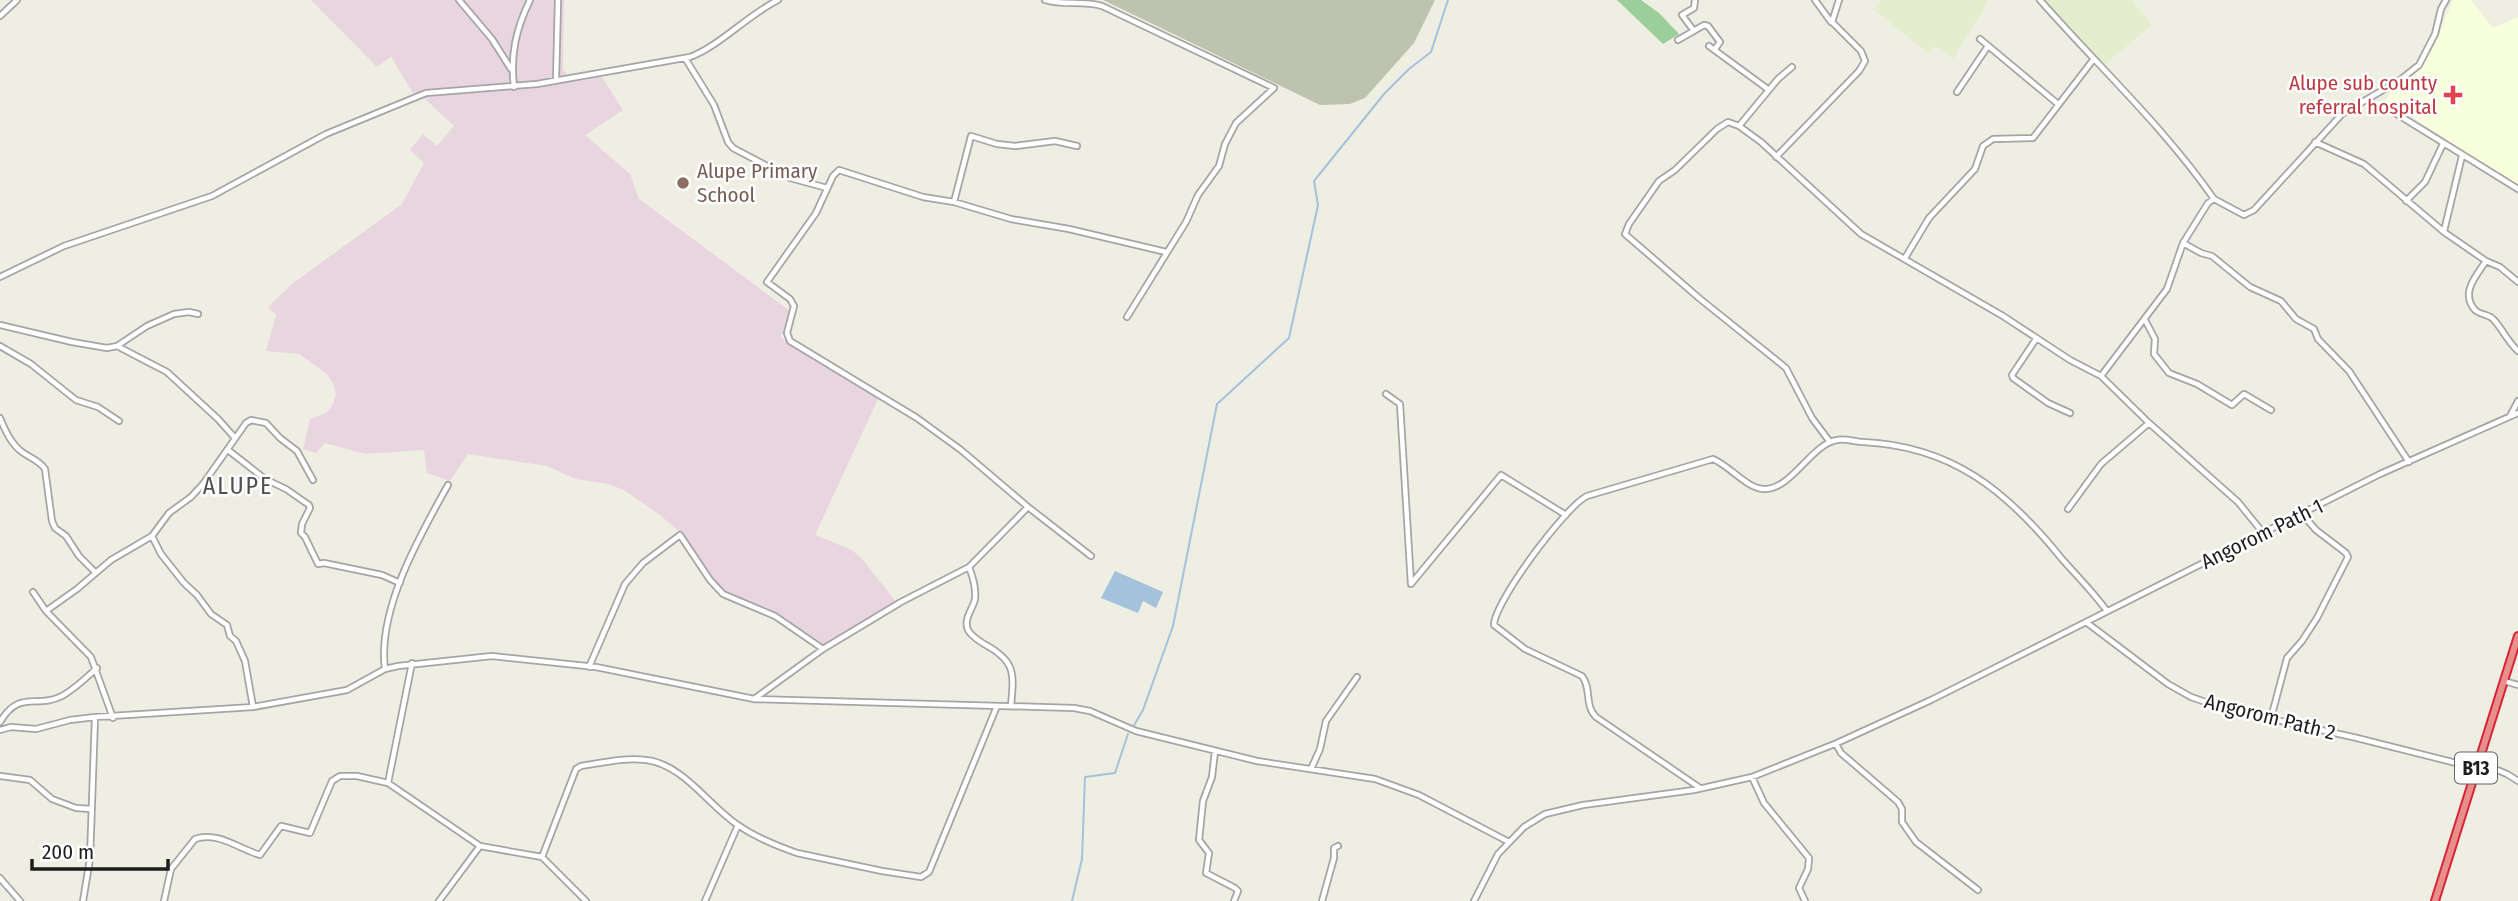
<svg xmlns="http://www.w3.org/2000/svg" width="2518" height="901" font-family="'Fira Sans Condensed',sans-serif">
  <rect width="100%" height="100%" fill="#efeee3"/>
  <path fill="#e8d5e0" d="M311,0H564L563,69L572,82L602,77L623,110L585,135L630,174L639,199L790,311L786,328L780,337L878,399L815,535L852,550L862,559L897,603L824,647L774,612L721,589L682,534L660,515L624,490L608,484L575,479L547,466L468,454L450,481L427,473L424,450L365,454L325,443L316,453L303,449L310,419L326,413L332,406L336,395L333,383L326,373L299,354L266,351L276,315L268,307L292,284L402,204L424,163L410,150L423,134L437,146L454,126L425,99L413,93L391,57L377,67Z"/>
  <path fill="#f7ffdc" d="M2453,0H2471L2493,28L2518,17V186L2386,100L2391,90L2420,69L2433,48Z"/>
  <path fill="#bec3af" d="M1103,0H1435L1414,43L1365,98L1350,104L1320,105Z"/>
  <path fill="#e4eece" d="M1881,0H1989L1953,59L1935,46L1929,54L1873,9Z
    M2044,0H2132L2152,25L2103,66Z"/>
  <path fill="#9bce98" d="M1617,0H1641L1659,13L1679,34L1663,44Z"/>
  <path fill="#a4c2dc" d="M1115,571L1163,592L1156,608L1143,601L1138,613L1101,598Z"/>
  <g fill="none" stroke-linecap="round" stroke-linejoin="round">
    <path stroke="#a4c2dc" stroke-width="2" d="M1133,727L1143,710L1173,626L1217,404L1289,338L1318,205L1314,181L1384,94L1409,69L1431,52L1448,0
      M1072,901L1082,859L1085,777L1115,773L1128,734"/>
    <g stroke="#a5a5a5" stroke-width="8">
      <path id="minor" d="M459,0L492,39L511,69
        M1045,0C1064,6 1083,0 1102,6L1274,88L1236,123L1225,144L1219,166L1198,195L1186,222L1127,317
        M1815,0L1831,22
        M2040,0C2098,66 2164,127 2214,199
        M0,16L17,0
        M1694,31L1682,15L1694,8L1695,0
        M1980,39L2058,104
        M1678,40L1704,25L1708,26L1720,42L1715,49
        M1709,46L1769,90
        M685,58L714,105L728,142L733,148L790,178L827,188
        M556,81L558,0
        M514,87C510,55 516,29 530,0
        M1957,92L1988,46
        M2384,106L2518,189
        M1739,126L1778,79L1792,67
        M2315,142L2364,164L2444,232L2486,261C2476,276 2460,293 2475,310C2480,315 2489,314 2494,320C2503,330 2508,342 2518,351
        M1776,157L1859,71L1865,61L1861,51L1832,22L1839,0
        M2406,201L2425,182L2443,144
        M954,202L971,136L997,144L1015,146L1055,141L1077,146
        M2444,231L2462,156
        M2183,243L2201,253L2212,256L2250,287L2281,301L2296,319L2314,329L2318,339L2349,371L2409,462
        M1905,258L1929,218L1975,169L1983,146L1993,139L2033,138L2093,60
        M2486,261L2500,267L2518,282
        M0,277L64,246L212,196L326,134L426,93L537,84L690,57C718,47 748,15 778,0
        M2145,320L2155,339L2154,354L2169,373L2197,384L2232,405L2244,394L2271,410
        M0,325L72,342L107,348L117,346L147,326L174,314L189,312L198,314
        M2036,339L2012,375L2013,378L2048,403L2070,413
        M0,346L31,364L76,400L98,407L119,421
        M117,346L167,372L218,419L235,438
        M1386,394L1400,404L1411,584L1501,475L1566,515
        M2510,416L2518,401
        M0,418C5,430 11,444 22,452C30,458 39,460 45,469L52,521L55,528L66,536L79,556L96,573
        M1830,442L1812,418L1786,368L1699,298L1625,234L1629,224L1659,181L1675,170L1717,129L1728,122L1739,126L1761,142L1861,234L2003,316L2070,360L2101,376
        M228,450L265,479L286,489L309,505L310,508L302,524L301,533L305,537L318,564L324,563L382,575L400,583
        M2068,509L2101,464L2149,423
        M2264,534L2238,502L2149,423L2101,376L2167,289L2183,243L2208,203L2214,199L2244,215L2254,210L2342,114L2400,80L2419,65L2435,34L2441,9L2446,0
        M152,536L161,554L184,583L197,595L211,614L227,625L230,636L236,641L245,661L253,707
        M1091,556L1028,507L961,450L917,418L790,341L787,333L794,306L790,299L767,282L816,213L833,176L839,170L923,197L954,202L1011,219L1069,229L1166,252
        M969,567C973,578 976,587 975,599C973,609 963,619 968,630C971,636 978,640 984,644C1016,661 1014,673 1011,706
        M33,592L46,611L91,657L113,718
        M46,611L77,589L111,560L152,536L169,513L191,497L203,484L246,423L251,420L266,423L280,438L297,451L313,480
        M2086,622L2168,684L2191,697L2223,708L2357,738L2476,768
        M589,667L625,584L643,563L680,535L710,580L723,594L775,616L823,649
        M385,669C377,610 420,535 448,485
        M2504,681L2518,685
        M754,699L823,649L901,602L969,567L1028,507
        M2271,718L2287,658L2302,641L2317,618L2348,557L2346,553L2316,530L2302,514
        M0,722C20,689 36,709 62,696C75,689 86,678 97,668
        M0,730L11,727L36,729L70,720L95,717L253,707L347,690L385,669L398,666L492,656L596,667L754,699L1074,708L1090,711L1136,731L1257,761L1375,779L1419,795L1509,842
        M1836,744L1841,753L1898,802L1902,809V822L1916,842L1978,890
        M1215,751L1212,777L1203,801L1199,840L1209,853L1206,873L1235,888L1238,891L1234,901
        M2478,762L2507,774L2518,781
        M1311,769L1320,749L1326,721L1357,677
        M0,776L30,780L52,799L76,808L91,809
        M1752,777L1764,803L1809,858L1808,869L1799,888L1805,901
        M388,783L412,663
        M1700,788L1596,717C1584,705 1592,689 1582,676L1525,649L1494,625C1494,602 1566,506 1587,496L1713,459C1730,466 1745,487 1763,489C1791,491 1811,444 1837,440C1845,438 1855,442 1863,442C1953,446 2008,492 2062,559C2077,576 2093,592 2107,611
        M542,857L576,769L581,766C601,763 625,757 646,760C683,764 708,805 738,825C755,837 777,846 797,853L882,871L921,877L929,872L997,706
        M0,878L20,901
        M83,901L90,859L95,717
        M164,901L171,869L195,839C218,831 239,849 260,855L281,826L310,833L332,781L340,776H357L388,783L480,846
        M439,901L480,846L542,857L586,901
        M705,901L738,825
        M1322,901L1334,858V848L1338,846
        M1474,901L1498,854L1524,827L1545,814L1583,805L1694,790L1752,777L1837,743L1931,700L2380,474L2518,413"/>
    </g>
    <g stroke="#d92437" stroke-width="10">
      <path id="highway" d="M2435,901L2518,636"/>
    </g>
    <use href="#minor" stroke="#fff" stroke-width="4.5"/>
    <use href="#highway" stroke="#e68f8b" stroke-width="6"/>
  </g>
  <path fill="#e0444e" stroke="#fff" stroke-width="2.5" d="M2449.5 84.5h7v7h7v7h-7v7h-7v-7h-7v-7h7z"/>
  <circle fill="#8d6e63" stroke="#fff" stroke-width="2.5" cx="683" cy="183" r="7"/>
  <g text-anchor="middle" dominant-baseline="central" stroke-width="5" stroke-linejoin="round" paint-order="stroke">
    <rect fill="#fff" stroke="#626262" stroke-width="2" x="2455" y="752.5" width="42" height="31" rx="5"/>
    <g font-size="19" font-weight="bold" fill="#1e1e1e">
      <text x="2476" y="768">B13</text>
    </g>
    <g font-size="21" fill="#be3a42" stroke="#fff" text-anchor="end">
      <text x="2437" y="83">Alupe sub county<tspan x="2437" dy="24">referral hospital</tspan></text>
    </g>
    <g font-size="21" fill="#785e54" stroke="#fff" text-anchor="start">
      <text x="697" y="171">Alupe Primary<tspan x="697" dy="24">School</tspan></text>
    </g>
    <g font-size="21" fill="#1e1e1e" stroke="#fff">
      <text transform="translate(2262 534) rotate(-26)">Angorom Path 1</text>
      <text transform="translate(2270 717) rotate(14)">Angorom Path 2</text>
    </g>
    <g font-size="24" letter-spacing="2" fill="#515151" stroke="#fff">
      <text x="238" y="486">ALUPE</text>
    </g>
  </g>
  <path d="M32 859v10h136v-10" fill="none" stroke="#1e1e1e" stroke-width="3.5"/>
  <text x="42" y="859" font-size="21" fill="#1e1e1e" stroke="#ffffff" stroke-width="5" paint-order="stroke">200 m</text>
</svg>
